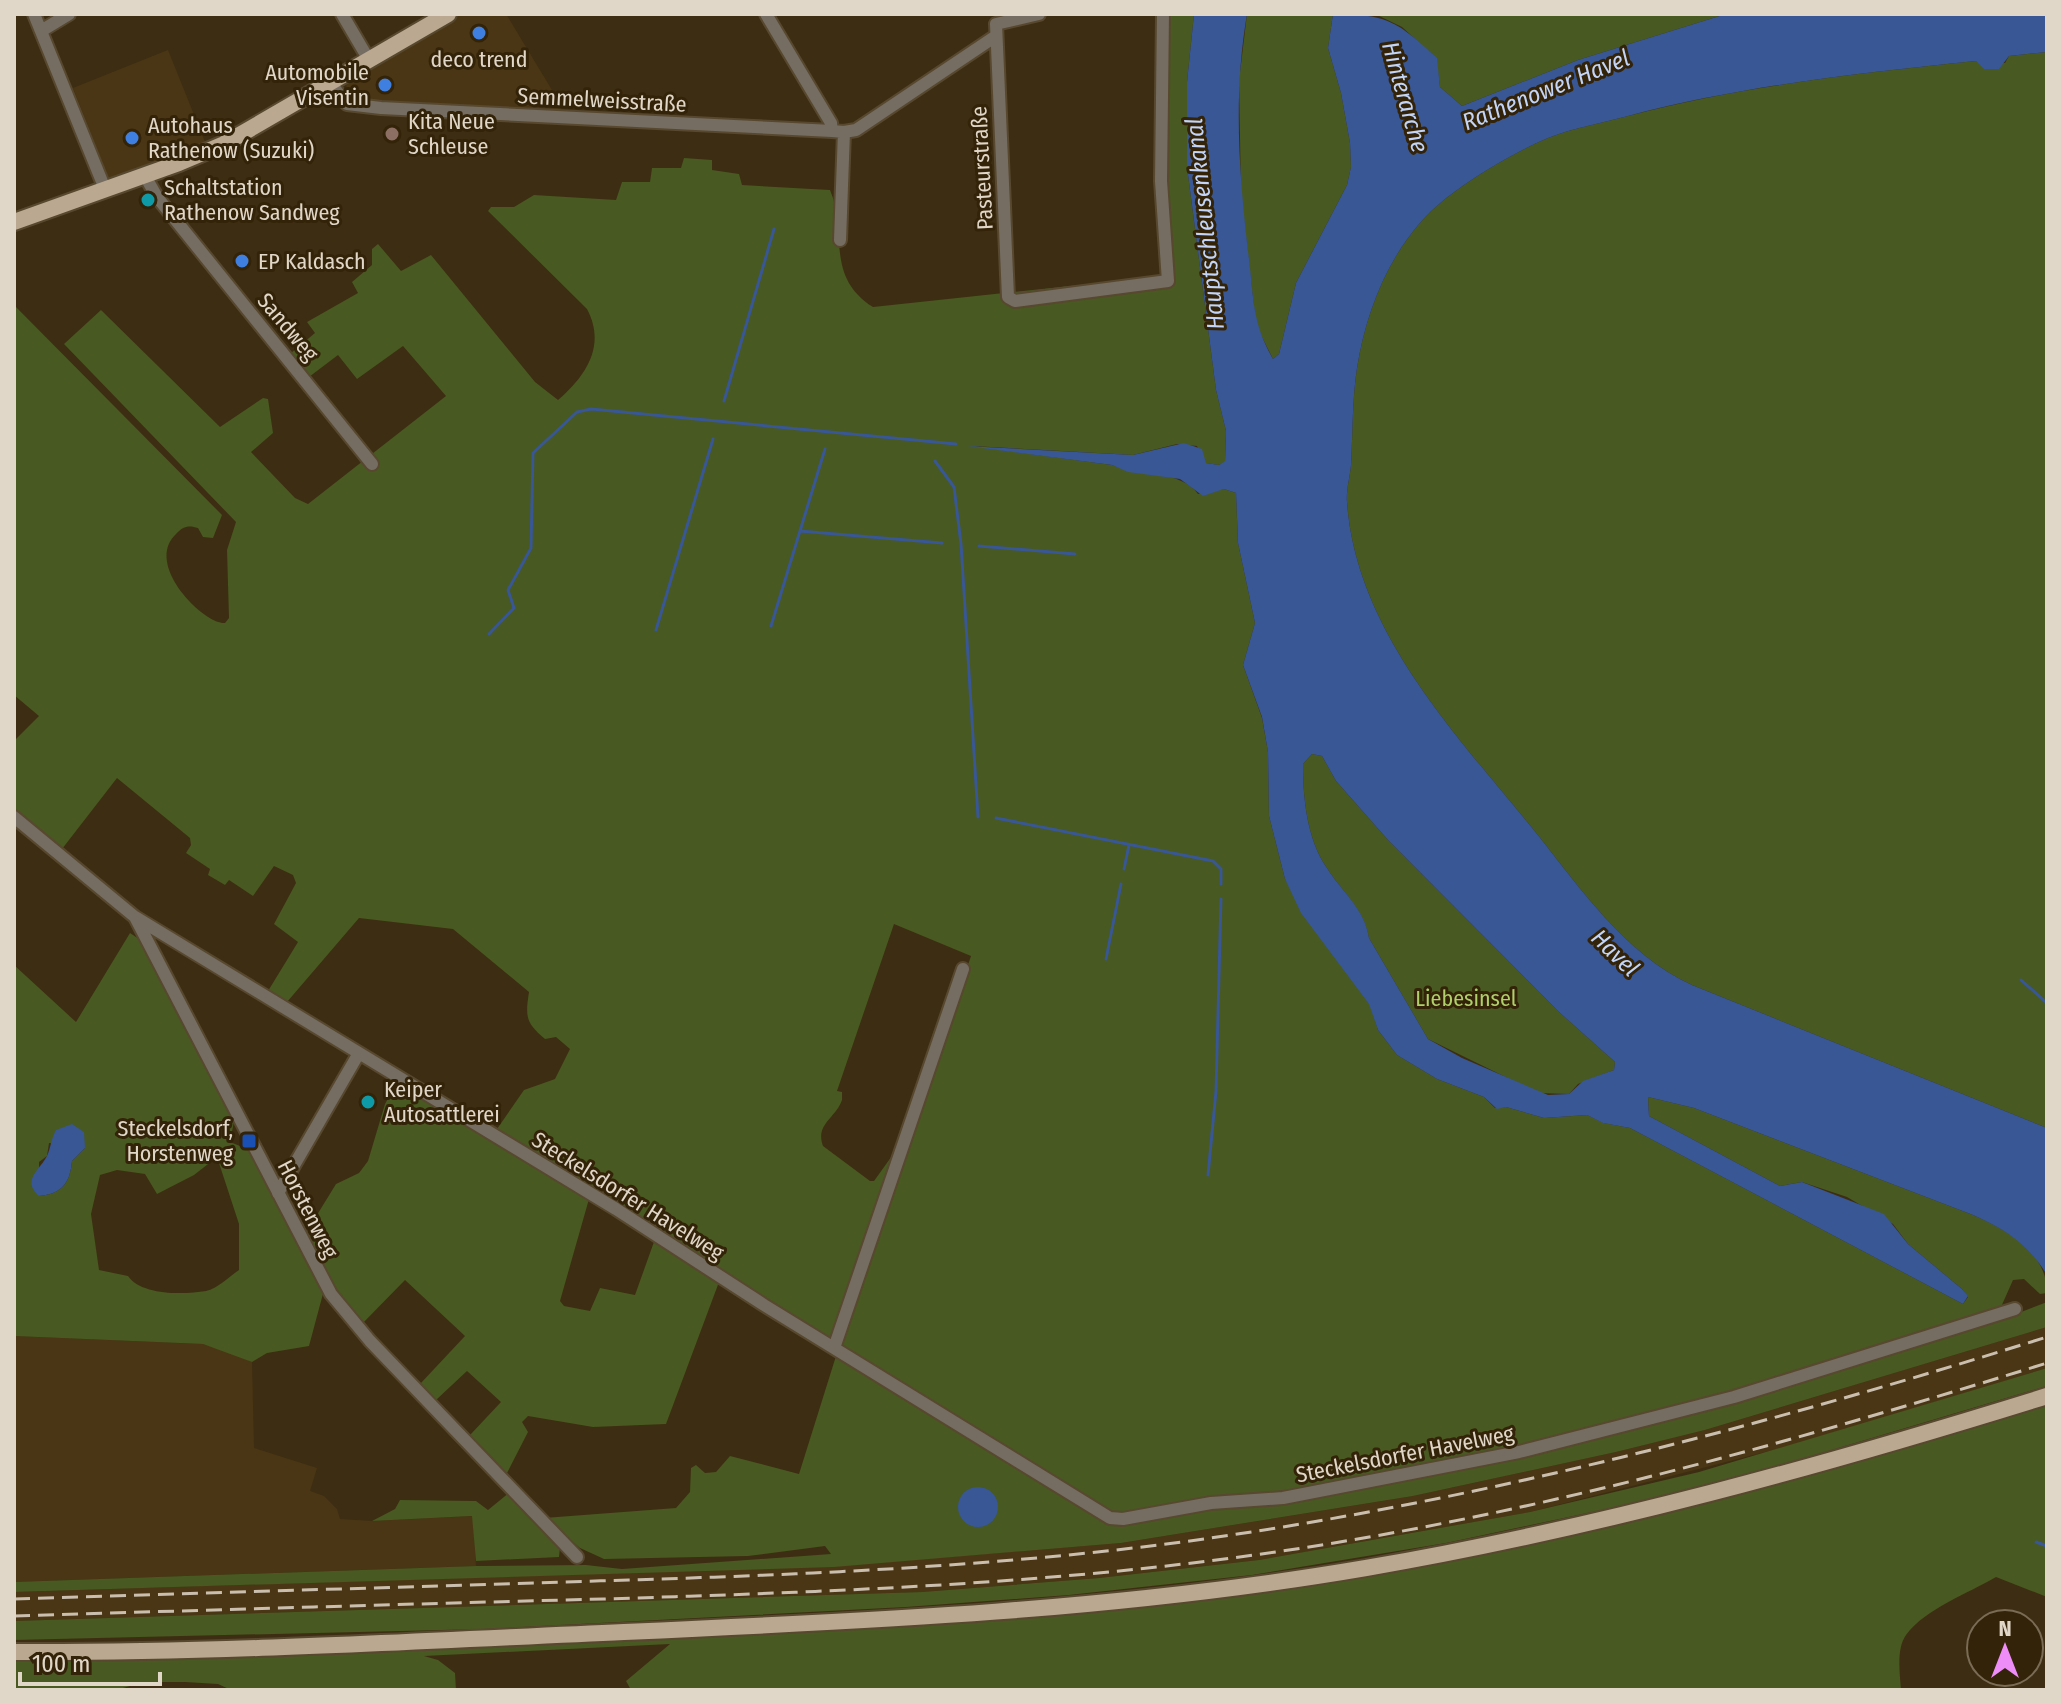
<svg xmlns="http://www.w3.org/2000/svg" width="2061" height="1704" font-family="'Fira Sans Condensed',sans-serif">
  <rect width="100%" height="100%" fill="#3d2d12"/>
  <path fill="#4a3614" d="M456,14H506L561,105L560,113L370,102L347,96L346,80Z
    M168,50L205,142L109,179L73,88Z
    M2047,1327V1368L1797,1444L1530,1512L1259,1560L1099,1578L922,1592L14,1621V1592L834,1566L1121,1543L1413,1496L1616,1452L1705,1430Z
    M14,1336L203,1344L233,1352L252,1362L254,1448L317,1468L310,1491L324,1496L337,1509L340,1519L372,1521L473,1516L476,1566L14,1582Z"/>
  <path fill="#485921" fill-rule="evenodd" d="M1165,14H1194L1187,82V167L1216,390L1226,431L1225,462L1219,465L1205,463L1197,446L1177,444L1133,455L972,446L1112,465C1139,476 1181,470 1198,494L1224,489L1236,493L1238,543L1255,623L1243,665L1262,718L1268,752L1269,816L1285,879L1370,1004L1378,1030L1397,1055L1437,1079L1484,1097L1495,1108L1506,1107L1544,1118L1587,1115L1604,1123L1630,1128L1963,1304L1968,1297L1962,1289L1908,1244L1893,1224L1847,1197L1802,1182L1780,1186L1649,1116L1648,1097L1694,1108L1973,1215C2007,1230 2047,1251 2047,1293L2040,1294L2024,1279L2013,1280L2001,1307L2011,1316L2047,1302V1327L1705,1430L1616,1452L1413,1496L1121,1543L834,1567L14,1592V1582L476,1566L586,1565L622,1569L831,1554L825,1546L748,1556L604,1559L580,1548L544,1518L676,1508L690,1492L691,1468L696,1465L705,1473L716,1472L730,1456L799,1474L836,1356L1111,1523L1205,1507L1266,1506L1407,1479L1127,1515L1113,1513L825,1340L654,1226L560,1172L497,1129L524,1090L555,1079L570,1049L556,1037L545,1039C526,1023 525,1017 529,992L453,929L359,918L287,1002L268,991L298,942L274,924L296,883L293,875L274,866L253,896L229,880L225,885L208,875L210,869L186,853L191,845L190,838L117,778L62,849L14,810V741L39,716L14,695V305L222,515L213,538L203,537L198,528C189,525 183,526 176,534C143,565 205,625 225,623L229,618L227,550L236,522L64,344L101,310L220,427L263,398L268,399L273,433L251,452L295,498L308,504L446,396L403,346L357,379L338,355L309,377L291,353L315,333L307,322L358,293L352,282L372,265V249L378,244L401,271L431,255L535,382L558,400C587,375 606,345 587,309L488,211L491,207H514L534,195L616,200L622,182H650L652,168H681L684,158L712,160V170L739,174L742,185L830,190C848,231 824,276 873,307L1174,275L1164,188ZM894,924L971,956L912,1128L874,1181H870L823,1146C815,1124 836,1118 842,1100V1092L837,1091Z
    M1247,14H1333L1328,48L1341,93L1350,143L1351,167L1347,185L1296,283L1279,354L1273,359L1256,325L1241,194L1239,81Z
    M1375,14H1726L1578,60L1462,106L1440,87L1436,58L1402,27Z
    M2047,52V1128L1692,985C1624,954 1579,886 1533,829C1456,734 1356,631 1347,502C1346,490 1350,477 1351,465C1353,432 1352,401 1357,368C1367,305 1394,240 1445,199C1476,175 1513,153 1548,138C1573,128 1602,123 1628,116C1742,86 1859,73 1976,61L1981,64L2005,63L2009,56Z
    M1312,754L1322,756L1336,781L1388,840L1559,1012L1615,1062L1614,1070L1578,1084L1569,1094L1538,1093L1428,1039L1369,938C1364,909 1342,892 1327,868C1307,839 1303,799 1303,764Z
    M130,933L139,939L234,1121L230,1142L250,1150L324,1290L309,1346L267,1353L252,1362L203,1344L14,1336V965L76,1022ZM49,1143L85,1148L72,1161C70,1183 62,1194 39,1196V1162L47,1156ZM217,1157L239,1224V1270C230,1276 217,1289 206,1291C182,1295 141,1295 128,1276L99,1270L91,1214L100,1175L117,1170L145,1174L157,1194L194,1175Z
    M397,1082L589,1199L560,1301L564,1306L590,1311L600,1288L635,1295L655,1239L719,1282L666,1424L593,1427L528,1416L522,1422L528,1432L507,1473L470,1435L501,1402L467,1371L436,1400L420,1384L465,1336L405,1280L362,1324L327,1277L304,1236L336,1184L359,1173L368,1161L385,1104Z
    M2047,1368V1386L1701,1489L1446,1543L1252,1575L1069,1595L906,1607L484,1629L14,1640V1621L922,1592L1099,1578L1259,1560L1530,1512L1699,1472Z
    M2047,1402V1597L1996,1577C1969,1593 1925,1609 1906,1635C1896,1649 1900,1674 1901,1690H631L626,1681L670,1644L424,1656L438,1660L455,1673L456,1690H231L218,1684L185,1682H144L116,1690H14V1657L600,1640L1377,1571Z
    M510,1492L560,1547L559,1557L476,1561L472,1516L372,1521L395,1509L400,1500L476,1501L488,1510Z"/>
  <path fill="#385794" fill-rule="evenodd" d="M1194,14H1247C1233,96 1239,176 1249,259C1254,299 1252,322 1273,359L1279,354L1296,283L1347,185L1351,167L1350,143L1341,93L1328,48L1333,14C1387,14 1397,21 1437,58L1440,87L1462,106L1578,60L1726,14H2047V52L2009,56L1999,69H1984L1976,61C1859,73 1741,86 1628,116C1602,123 1573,128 1548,138C1513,153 1476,175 1445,199C1394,240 1367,305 1357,368C1352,401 1353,432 1351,465C1350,477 1346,490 1347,502C1356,631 1456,734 1533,829C1579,886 1624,954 1692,985L2047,1128V1275C2028,1244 2005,1229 1973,1215L1694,1108L1648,1097L1649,1116L1780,1186L1802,1182L1884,1214L1908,1244L1962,1289L1968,1296L1963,1304L1630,1128L1603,1123L1587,1115L1544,1118L1506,1107L1497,1109L1484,1097L1437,1079L1397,1055L1378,1030L1369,1004L1301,913L1285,879L1269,816L1268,752L1262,717L1243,665L1255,623L1238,543L1236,493L1224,489L1203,496L1180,479L1128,472L1112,465L967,446L1133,455L1184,443L1202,449L1206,463L1219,465L1225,461L1226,431L1216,390L1187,167V82ZM1312,754L1322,756L1336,781L1388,840L1559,1012L1615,1062L1614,1070L1583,1081L1569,1094L1548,1095L1462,1058L1428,1039L1369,938C1365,909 1342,892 1327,868C1307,839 1303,799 1303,764Z
    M72,1124L84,1132L85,1148L72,1161C70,1183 62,1194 39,1196C21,1180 40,1170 47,1156C51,1147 51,1139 56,1130Z
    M958 1507a20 20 0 1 1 40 0a20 20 0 1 1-40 0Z"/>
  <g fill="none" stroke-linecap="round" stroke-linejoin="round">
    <path stroke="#385794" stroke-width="3" d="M724,401L774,229
      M935,461L954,487L961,544L978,817
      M800,531L942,543
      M979,546L1075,554
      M771,626L825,449
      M656,630L713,439
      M489,634L514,608L508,590L531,548L533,453L577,412L591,409L956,444
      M996,818L1213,861L1221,869V884
      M1124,869L1129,845
      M1106,959L1121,884
      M2021,980L2047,1003
      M1208,1175L1216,1091L1221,899
      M2036,1542L2047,1546"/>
    <g stroke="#57482f" stroke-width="16">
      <path id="minor" d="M34,14L105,189
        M342,14L369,60
        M766,14L831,123L832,131L844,132L840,240
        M1039,14L996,24L1008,297L1015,301L1168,281L1161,181L1163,14
        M41,31L69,14
        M331,84L347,104L381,108L832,131
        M844,132L856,130L996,36
        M145,176L157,197L372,464
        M14,817L135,917L331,1294L370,1341L577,1557
        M135,917L616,1209L764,1305L1110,1518L1123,1519L1211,1503L1283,1498L1519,1452L1734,1397L2015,1309
        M278,1193L359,1053
        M834,1348L963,969"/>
    </g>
    <g stroke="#57482f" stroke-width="20">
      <path id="major" d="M14,222L179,163L224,144L448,14
        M14,1652C218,1653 421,1641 624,1632C872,1621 1120,1610 1366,1568C1598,1528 1822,1466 2047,1396"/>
    </g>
    <use href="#minor" stroke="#756d61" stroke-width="12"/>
    <use href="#major" stroke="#baa990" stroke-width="16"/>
    <path stroke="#cabfae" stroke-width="3" stroke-dasharray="16 8" stroke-linecap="butt" d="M14,1599C197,1593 380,1588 562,1582C769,1576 976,1569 1182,1542C1478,1502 1763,1426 2047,1337
      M14,1616C211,1610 407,1604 604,1599C821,1592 1038,1585 1254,1555C1525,1518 1786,1444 2047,1363"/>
  </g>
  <g fill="#3f7fe0" stroke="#332308" stroke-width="3">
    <circle cx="479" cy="33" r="8"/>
    <circle cx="385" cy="85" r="8"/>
    <circle cx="132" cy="138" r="8"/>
    <circle cx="242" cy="261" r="8"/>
  </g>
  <circle fill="#8d6e63" stroke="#332308" stroke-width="3" cx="392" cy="134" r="8"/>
  <g fill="#0f9aa8" stroke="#332308" stroke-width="3">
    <circle cx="148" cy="200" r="8"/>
    <circle cx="368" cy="1102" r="8"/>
  </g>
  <rect fill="#1a4fb4" stroke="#332308" stroke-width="3" x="241" y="1133" width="16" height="16" rx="4"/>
  <g text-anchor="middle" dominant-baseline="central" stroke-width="6" stroke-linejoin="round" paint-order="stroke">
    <g font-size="22" fill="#e1d7c8" stroke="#332308" text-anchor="start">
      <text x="479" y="59" text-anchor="middle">deco trend</text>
      <text x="369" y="72" text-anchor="end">Automobile<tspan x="369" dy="25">Visentin</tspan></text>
      <text x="408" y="121">Kita Neue<tspan x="408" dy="25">Schleuse</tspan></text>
      <text x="148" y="125">Autohaus<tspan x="148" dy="25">Rathenow (Suzuki)</tspan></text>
      <text x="164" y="187">Schaltstation<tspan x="164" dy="25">Rathenow Sandweg</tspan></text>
      <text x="258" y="261">EP Kaldasch</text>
      <text x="384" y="1089">Keiper<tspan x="384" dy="25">Autosattlerei</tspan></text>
      <text x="233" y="1128" text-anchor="end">Steckelsdorf,<tspan x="233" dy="25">Horstenweg</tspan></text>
    </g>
    <g font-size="22" fill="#e1d7c8" stroke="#332308">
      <text transform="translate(602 100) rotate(3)">Semmelweisstraße</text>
      <text transform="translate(982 168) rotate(-93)">Pasteurstraße</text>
      <text transform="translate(288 327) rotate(50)">Sandweg</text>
      <text transform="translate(628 1196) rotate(32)">Steckelsdorfer Havelweg</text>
      <text transform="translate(308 1209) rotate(63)">Horstenweg</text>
      <text transform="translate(1405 1454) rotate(-11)">Steckelsdorfer Havelweg</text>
    </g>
    <g font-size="22" fill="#afd06a" stroke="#332308">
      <text x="1466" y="998">Liebesinsel</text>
    </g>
    <g font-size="24" font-style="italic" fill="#c2d5f9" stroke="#332308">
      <text transform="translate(1546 90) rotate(-22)">Rathenower Havel</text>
      <text transform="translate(1405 97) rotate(74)">Hinterarche</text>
      <text transform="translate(1205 224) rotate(-96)">Hauptschleusenkanal</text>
      <text transform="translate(1615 953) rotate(44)">Havel</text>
    </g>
  </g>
  <rect width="2061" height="1704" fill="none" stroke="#e1d7c8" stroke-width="32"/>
  <g transform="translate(2005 1648)"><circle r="38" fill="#332308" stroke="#796b55" stroke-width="2"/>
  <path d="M0-6L14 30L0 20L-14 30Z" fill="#ee8cf8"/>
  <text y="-12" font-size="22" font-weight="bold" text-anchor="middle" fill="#e1d7c8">N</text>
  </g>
  <path d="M20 1672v12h140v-12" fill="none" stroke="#e1d7c8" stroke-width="4"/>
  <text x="32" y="1672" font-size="24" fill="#e1d7c8" stroke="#332308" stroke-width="6" paint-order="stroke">100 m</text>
</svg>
